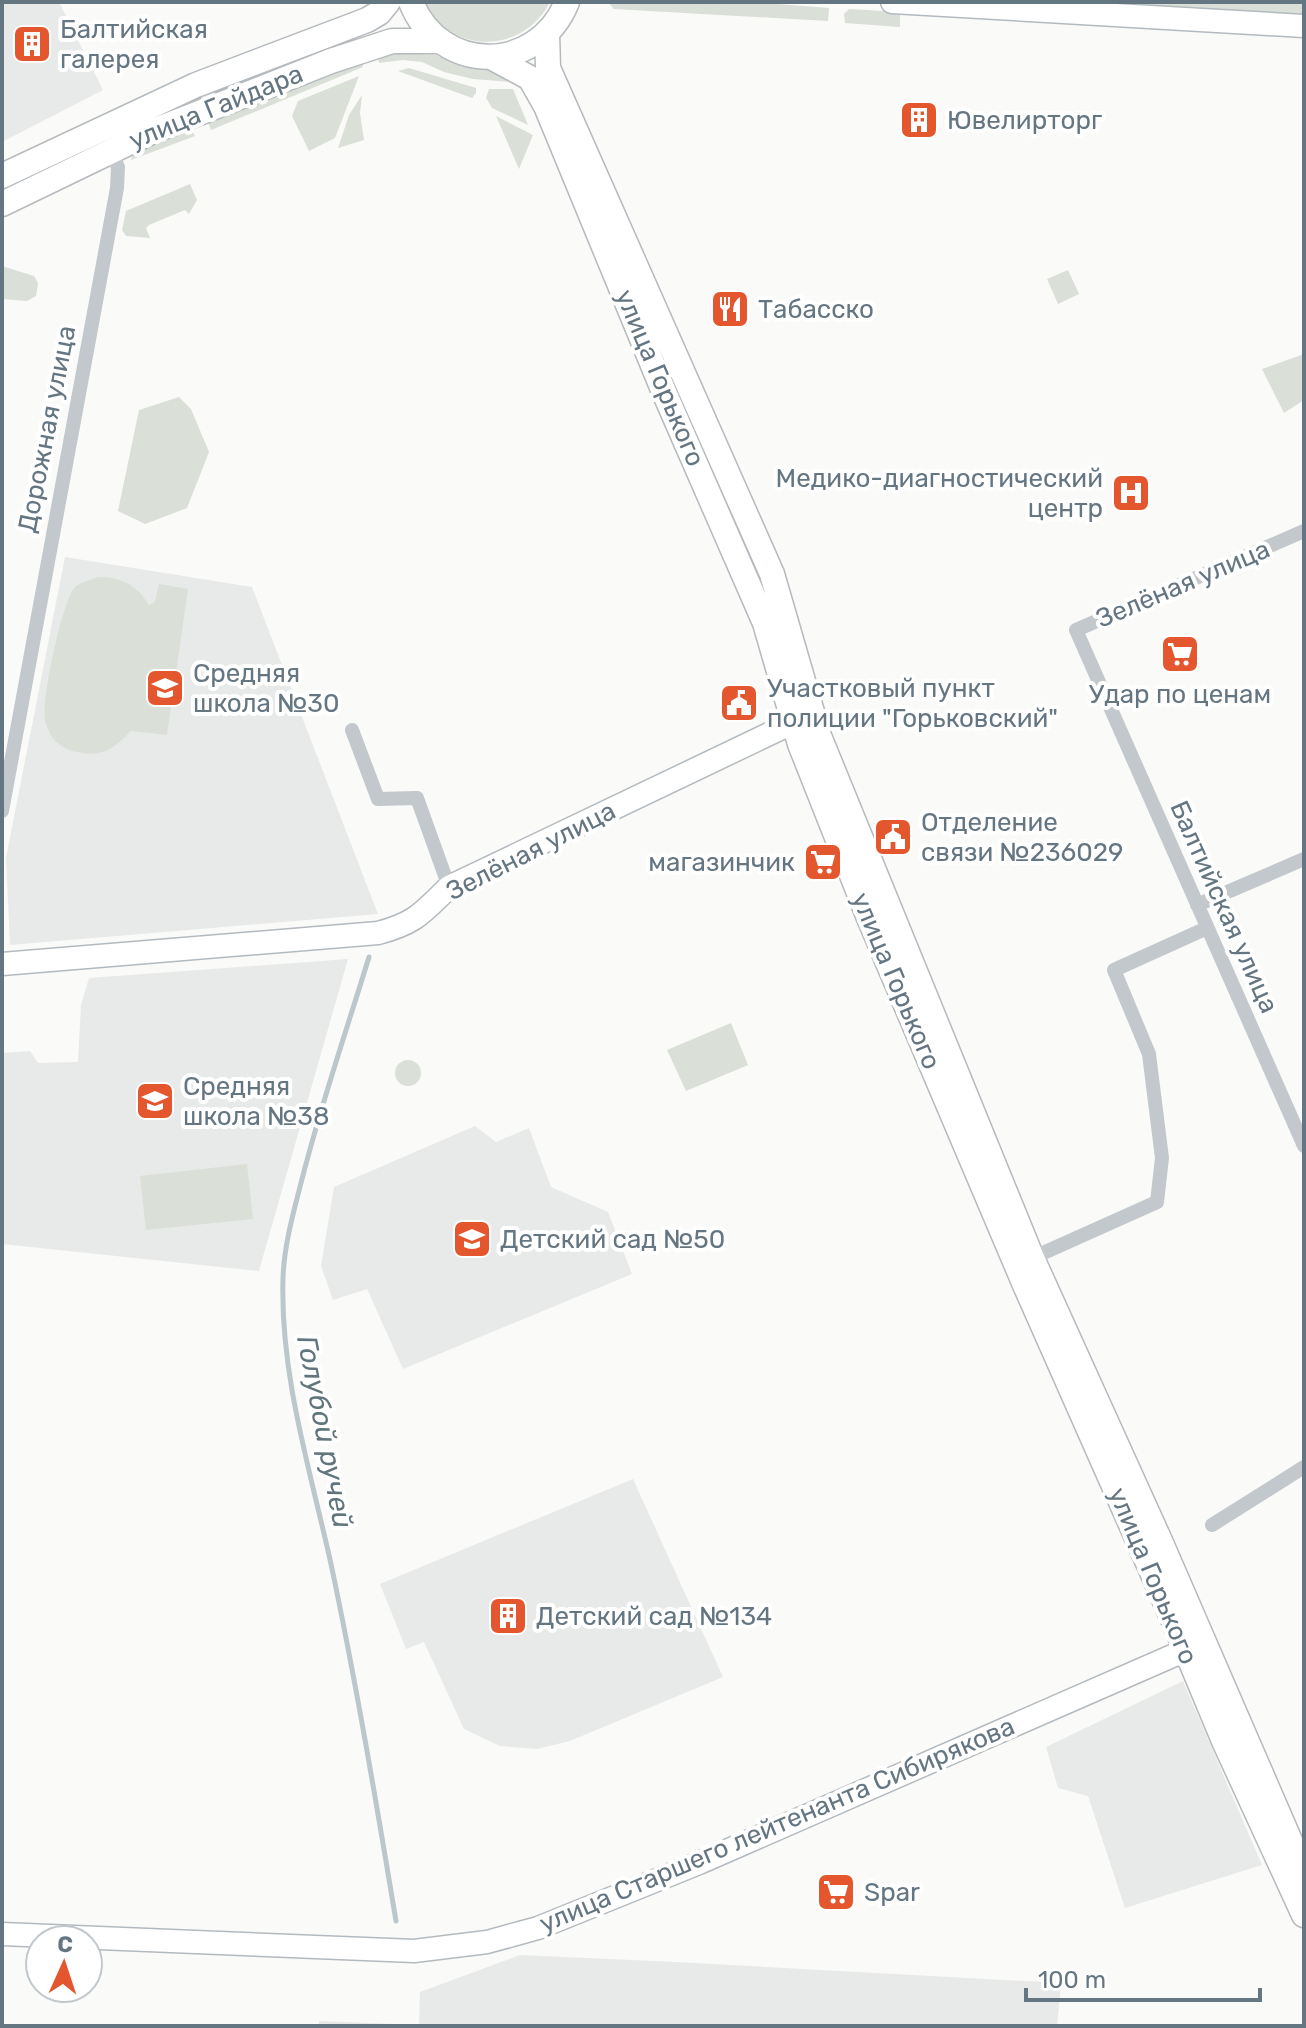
<svg xmlns="http://www.w3.org/2000/svg" width="1306" height="2028" font-family="Rubik,sans-serif">
  <rect width="100%" height="100%" fill="#fafaf8"/>
  <path fill="#e8e9e9" d="M2,2H59L103,90L2,142Z
    M65,557L252,587L378,914L10,945L6,858Z
    M348,959L259,1271L2,1244V1053L30,1051L38,1063L78,1062L81,1005L89,978Z
    M475,1126L496,1142L529,1128L551,1187L608,1212L632,1274L403,1369L367,1289L333,1300L321,1266L334,1187Z
    M633,1479L723,1677L570,1741L537,1749L500,1746L464,1729L424,1642L406,1649L380,1584Z
    M1183,1681L1262,1865L1125,1908L1088,1796L1058,1788L1046,1747Z
    M520,1955L676,1962L1061,1983L1057,2026H319V2021L419,2025L420,1992Z"/>
  <path fill="#dadfd7" d="M425,2H550C524,54 450,56 425,2Z
    M608,2H752L829,8L828,21L614,9Z
    M1129,2H1304V18L1128,6Z
    M849,9L900,12V27L845,23L844,14Z
    M386,52L436,55L455,63L494,69L511,77L510,82L473,79L444,72L422,62L403,60L379,63L377,55Z
    M361,59L363,67L211,130L207,120Z
    M409,68L476,88V93L472,98L398,71Z
    M359,76L335,138L309,151L292,116L298,101Z
    M489,89H513L528,125L492,108L486,98Z
    M362,95L360,113L364,140L338,148L349,115Z
    M496,116L533,135L519,169Z
    M190,126L195,136L131,160L133,152Z
    M190,184L197,200L189,214L185,210L149,225L146,228L150,238L126,236L122,230L126,211Z
    M2,266L34,276L38,283L36,296L27,301L2,299Z
    M1068,270L1079,294L1058,304L1047,279Z
    M1304,354V400L1284,413L1262,369Z
    M179,397L191,409L209,452L187,508L145,524L118,511L139,410Z
    M98,577C121,577 137,585 149,605L155,602L159,584L188,589L167,735L131,731C114,748 103,758 77,752C60,749 48,737 45,719C41,702 63,598 75,587C81,582 91,580 98,577Z
    M731,1023L748,1065L686,1091L667,1050Z
    M395 1073a13 13 0 1 1 26 0a13 13 0 1 1-26 0Z
    M247,1164L253,1219L146,1230L140,1176Z"/>
  <g fill="none" stroke-linecap="round" stroke-linejoin="round">
    <path stroke="#bbc7cb" stroke-width="5" d="M369,957C346,1032 320,1107 301,1183C293,1214 284,1246 283,1278C280,1375 310,1469 331,1564C356,1682 376,1801 396,1921"/>
    <g stroke="#b3babf" stroke-width="25">
      <path id="secondary" d="M892,2L1304,26
        M2,964L378,933C416,923 422,913 449,887L811,714
        M2,1934L414,1951L487,1942L538,1928L699,1863L1202,1643"/>
    </g>
    <g stroke="#b5babe" stroke-width="27">
      <path id="primary" d="M411,2C440,75 537,75 567,2
        M547,33L548,68L772,574L819,736L1032,1258L1161,1543L1304,1873
        M491,57L530,78L546,106L664,392L765,623L800,744L869,918L1025,1285L1176,1626L1224,1741L1304,1915
        M2,176L196,85L367,20L379,13L388,2
        M2,204L151,132L331,61L392,41H439"/>
    </g>
    <path stroke="#c3c8cc" stroke-width="14" d="M1304,531L1076,630L1304,1146
      M352,730L378,799L417,798L449,887
      M2,811L117,188L118,167L110,151
      M1197,905L1304,859
      M1032,1258L1157,1202L1162,1158L1149,1054L1114,970L1207,928
      M1212,1525L1304,1467"/>
    <use href="#secondary" stroke="#fff" stroke-width="22"/>
    <use href="#primary" stroke="#fff" stroke-width="24"/>
  </g>
  <defs>
    <g id="building-square" transform="scale(2)"><rect x="-9" y="-9" width="18" height="18" rx="4" fill="#e4572e" stroke="#fff"/><path d="M-4-6H4V6H1V3H-1V6H-4ZM-2.5-4.3h1.7v1.8h-1.7ZM.8-4.3h1.7v1.8H.8ZM-2.5-1h1.7V.8h-1.7ZM.8-1h1.7V.8H.8Z" fill="#fff"/></g>
    <g id="restaurant-square" transform="scale(2)"><rect x="-9" y="-9" width="18" height="18" rx="4" fill="#e4572e" stroke="#fff"/><path d="M-5-6h1v4h1v-4h1v4h1v-4h1v5L-1.5 .5V6h-2V.5L-5-1ZM5-6V6H3V1.5H1.5Q1.5-4 5-6Z" fill="#fff"/></g>
    <g id="hospital-square" transform="scale(2)"><rect x="-9" y="-9" width="18" height="18" rx="4" fill="#e4572e" stroke="#fff"/><path d="M-5-5h3v3.5h4V-5h3V5h-3V1.5h-4V5h-3Z" fill="#fff"/></g>
    <g id="supermarket-square" transform="scale(2)"><rect x="-9" y="-9" width="18" height="18" rx="4" fill="#e4572e" stroke="#fff"/><path d="M-6-5.5h2.5l.6 2H6L4.5 2H-2.5L-4.4-4H-6ZM-1.5 3.2a1.3 1.3 0 1 0 .1 0ZM3 3.2a1.3 1.3 0 1 0 .1 0Z" fill="#fff"/></g>
    <g id="school-square" transform="scale(2)"><rect x="-9" y="-9" width="18" height="18" rx="4" fill="#e4572e" stroke="#fff"/><path d="M0-5L7-2L0 1L-7-2ZM-4 1L0 2.5L4 1V4Q0 6-4 4Z" fill="#fff"/></g>
    <g id="civic-square" transform="scale(2)"><rect x="-9" y="-9" width="18" height="18" rx="4" fill="#e4572e" stroke="#fff"/><path d="M-.6-6.5H3V-4.5H.6V-3L4-1V1h2V6H-6V1h2V-1L-.6-3ZM-1.2 2.5V6h2.4V2.5Z" fill="#fff"/></g>
  </defs>
  <g fill-rule="evenodd">
    <use href="#building-square" x="32" y="44"/>
    <use href="#building-square" x="919" y="120"/>
    <use href="#restaurant-square" x="730" y="309"/>
    <use href="#hospital-square" x="1131" y="493"/>
    <use href="#supermarket-square" x="1180" y="654"/>
    <use href="#school-square" x="165" y="688"/>
    <use href="#civic-square" x="739" y="703"/>
    <use href="#civic-square" x="893" y="837"/>
    <use href="#supermarket-square" x="823" y="862"/>
    <use href="#school-square" x="155" y="1101"/>
    <use href="#school-square" x="472" y="1239"/>
    <use href="#building-square" x="508" y="1616"/>
    <use href="#supermarket-square" x="836" y="1892"/>
  </g>
  <g text-anchor="middle" dominant-baseline="central" stroke-width="8" stroke-linejoin="round" paint-order="stroke">
    <g font-size="26" fill="#657683" stroke="#fff" text-anchor="start">
      <text x="60" y="29">Балтийская<tspan x="60" dy="30">галерея</tspan></text>
      <text x="947" y="120">Ювелирторг</text>
      <text x="758" y="309">Табасско</text>
      <text x="1103" y="478" text-anchor="end">Медико-диагностический<tspan x="1103" dy="30">центр</tspan></text>
      <text x="193" y="673">Средняя<tspan x="193" dy="30">школа №30</tspan></text>
      <text x="767" y="688">Участковый пункт<tspan x="767" dy="30">полиции "Горьковский"</tspan></text>
      <text x="1180" y="694" text-anchor="middle">Удар по ценам</text>
      <text x="921" y="822">Отделение<tspan x="921" dy="30">связи №236029</tspan></text>
      <text x="795" y="862" text-anchor="end">магазинчик</text>
      <text x="183" y="1086">Средняя<tspan x="183" dy="30">школа №38</tspan></text>
      <text x="500" y="1239">Детский сад №50</text>
      <text x="536" y="1616">Детский сад №134</text>
      <text x="864" y="1892">Spar</text>
    </g>
    <g font-size="26" fill="#657683" stroke="#fff">
      <text transform="translate(216 107) rotate(-22)">улица Гайдара</text>
      <text transform="translate(660 378) rotate(67)">улица Горького</text>
      <text transform="translate(47 429) rotate(-79)">Дорожная улица</text>
      <text transform="translate(1183 584) rotate(-23)">Зелёная улица</text>
      <text transform="translate(531 851) rotate(-27)">Зелёная улица</text>
      <text transform="translate(1224 907) rotate(66)">Балтийская улица</text>
      <text transform="translate(896 981) rotate(67)">улица Горького</text>
      <text transform="translate(1153 1576) rotate(67)">улица Горького</text>
      <text transform="translate(777 1825) rotate(-23)">улица Старшего лейтенанта Сибирякова</text>
    </g>
    <g font-size="28" font-style="italic" fill="#60757c" stroke="#fff">
      <text transform="translate(325 1432) rotate(79)">Голубой ручей</text>
    </g>
  </g>
  <rect width="1306" height="2028" fill="none" stroke="#657683" stroke-width="8"/>
  <g transform="translate(64 1964) rotate(3)"><circle r="38" fill="#ffffff" stroke="#c1c8cd" stroke-width="2"/>
  <path d="M0-6L14 30L0 20L-14 30Z" fill="#e4572e"/>
  <text y="-12" font-size="22" font-weight="bold" text-anchor="middle" fill="#657683">С</text>
  </g>
  <path d="M1026 1988v12h234v-12" fill="none" stroke="#657683" stroke-width="4"/>
  <text x="1038" y="1988" font-size="24" fill="#657683" stroke="#ffffff" stroke-width="6" paint-order="stroke">100 m</text>
</svg>
